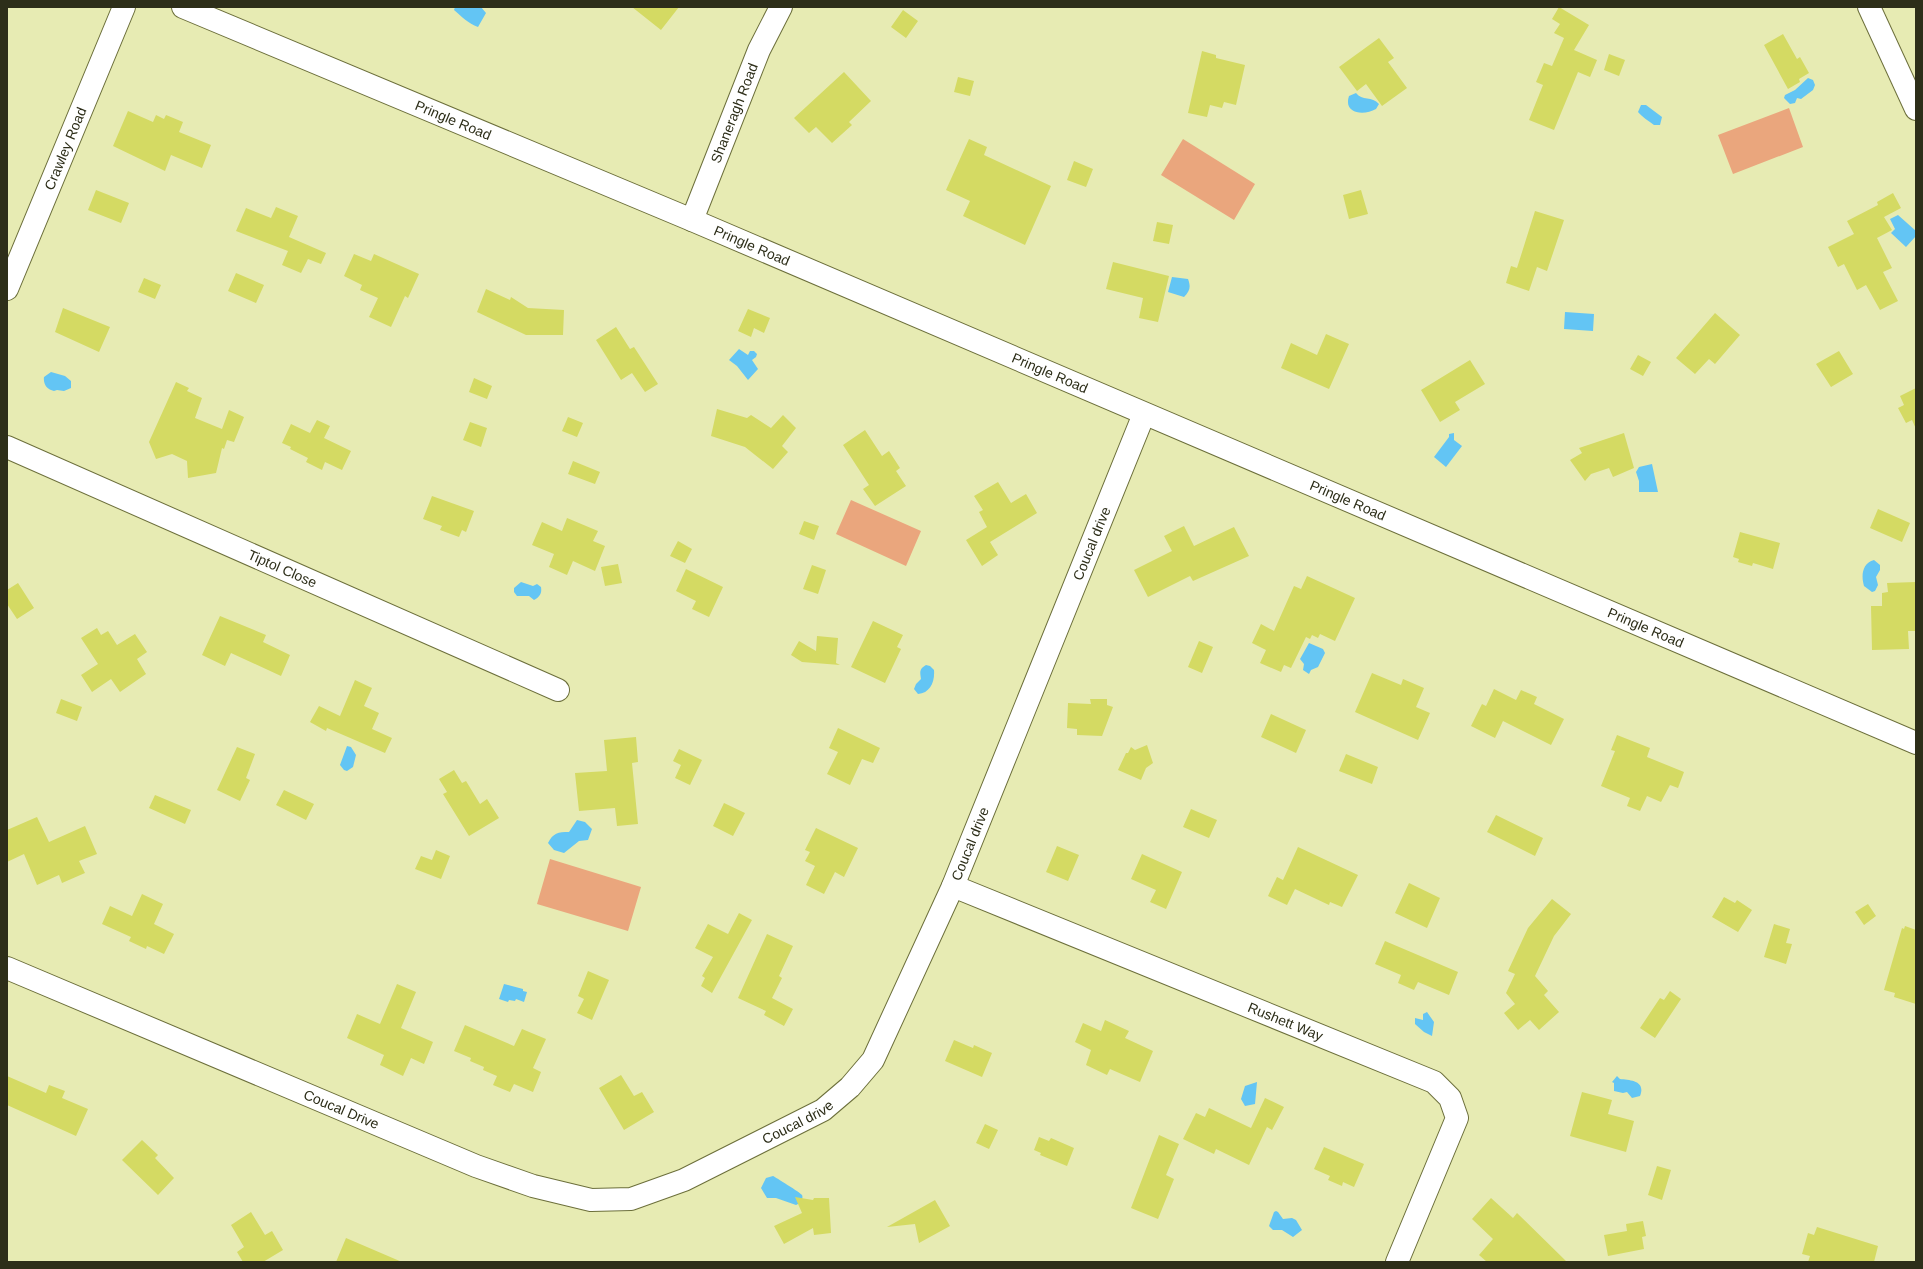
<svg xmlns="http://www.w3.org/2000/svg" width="1923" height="1269" font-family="Arial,sans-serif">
  <rect width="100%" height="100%" fill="#e7ebb3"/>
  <path fill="#eaa67d" d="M1789,108L1803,147L1733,174L1718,135Z
    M1183,139L1255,184L1234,220L1161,175Z
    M851,500L921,531L906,566L836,534Z
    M550,859L641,887L628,931L537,904Z"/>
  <path fill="#63c5f4" d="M455,7H481L486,13L478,27C468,23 462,17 454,10Z
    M1808,78L1813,80L1815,85L1813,90L1801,99L1797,98L1795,103L1790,104L1784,98L1785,95L1795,90Z
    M1356,93C1362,101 1372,96 1379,104L1376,109C1364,116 1343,114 1349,96Z
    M1641,105H1646L1662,117L1660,125H1654C1649,121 1642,117 1638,112Z
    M1898,215L1916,231V236L1906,247L1891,233L1895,229L1890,219Z
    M1172,277L1188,279C1191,287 1190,291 1184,297L1168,292Z
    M1565,312L1594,314L1593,331L1564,329Z
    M739,349L748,355L750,351H754L757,354L756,357L752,360L758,369L748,380L737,366L729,360Z
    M51,372L65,376L71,381V388L64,391L57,390L54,391C47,390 43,384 44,377Z
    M1454,433V440L1462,446L1446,467L1434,457L1449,437V434Z
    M1652,464L1658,492H1639V481L1636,472L1639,467Z
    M1874,560L1880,565V570L1876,577L1878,585L1875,591L1872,592L1864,586C1861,576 1862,563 1874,560Z
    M521,582L533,586L537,584L541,587C542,593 540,597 534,600L529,596H517L514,592V588Z
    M1309,643L1323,649L1325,653L1318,667L1311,670L1309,674L1303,670L1304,664L1300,659Z
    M926,665L930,666L934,670C935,682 930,693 918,694L914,689L916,684L921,679C920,672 919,669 926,665Z
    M347,746L351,747L356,755L353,767L347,771L344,770L340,765Z
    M577,820L585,822L592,829L588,840L579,841L564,853L554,850L548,843C553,833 558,832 569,832Z
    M504,984L523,989V991L527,992L524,1002L516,999L515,1001L509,1000L508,1002L499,999Z
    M1427,1012L1434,1022L1432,1036L1424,1032L1415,1024V1018L1423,1020V1014Z
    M1617,1076L1620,1079C1631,1080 1646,1081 1640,1096L1632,1098L1627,1092L1623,1093L1614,1091V1083L1612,1082Z
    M1257,1082L1255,1104L1245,1106L1241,1099L1245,1086Z
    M773,1176C775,1177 801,1193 802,1195C803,1197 802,1199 802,1202L796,1205L776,1198H767L761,1188L766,1178Z
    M1276,1211L1278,1212L1283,1219L1292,1218L1296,1220L1302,1230L1293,1237L1282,1230H1273L1269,1226L1274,1212Z"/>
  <path fill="#d4da63" d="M632,7H679L661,30Z
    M1559,7L1589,25L1574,50L1597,60L1590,77L1578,72L1554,130L1529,120L1543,85L1536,82L1544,63L1552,66L1564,38L1554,33L1560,24L1552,19Z
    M903,10L918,21L906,38L891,27Z
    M1783,34L1797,59L1800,57L1809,73L1799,79L1800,82L1788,89L1764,45Z
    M1379,38L1394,58L1388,62L1407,88L1382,106L1366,84L1357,91L1339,67Z
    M1202,51L1216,55V58L1245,65L1236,105L1224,102L1222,108L1210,105L1207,117L1188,113Z
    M1609,54L1625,60L1619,76L1604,70Z
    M844,72L871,101L849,122L852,125L832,143L816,127L809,133L794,118Z
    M958,77L974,81L970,96L954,92Z
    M128,111L153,122L156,115L164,119L166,115L183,122L179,132L211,145L202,168L171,155L165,171L113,146Z
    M969,139L987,147L984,155L1051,186L1025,245L963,216L970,201L946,190Z
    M1074,161L1093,169L1086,187L1067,180Z
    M96,190L129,203L121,223L88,210Z
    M1361,190L1368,214L1349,219L1343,195Z
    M1893,193L1901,208L1884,217L1892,230L1877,238L1892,268L1883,272L1898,301L1880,310L1866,285L1857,290L1844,264L1838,267L1828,247L1854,234L1847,221L1878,205L1877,202Z
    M276,207L298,216L289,237L326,253L321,264L308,259L301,273L282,265L288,251L236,231L246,208L271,218Z
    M1535,211L1564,220L1547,271L1537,267L1529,291L1506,283L1511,266L1517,268Z
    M1157,222L1173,225L1169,244L1153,241Z
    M354,254L371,261L374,254L419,274L408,298L405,296L391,327L369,317L378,298L360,290L362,285L344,276Z
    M1113,262L1169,276L1158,322L1139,318L1143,298L1106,289Z
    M236,273L264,285L256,303L228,291Z
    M144,278L161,285L155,299L138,292Z
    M486,289L510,300L511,297L528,308L564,310L563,335H526L477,312Z
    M63,308L110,327L99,352L55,332Z
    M748,309L770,318L764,333L754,328L751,337L738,331Z
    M1715,313L1740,335L1715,364L1709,359L1695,374L1676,358Z
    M616,327L630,349L634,347L658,384L645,392L632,373L621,380L596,340Z
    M1326,334L1349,344L1329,389L1281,368L1291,343L1317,355Z
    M1839,351L1853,374L1831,387L1816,364Z
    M1638,355L1651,362L1643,376L1630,369Z
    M1470,360L1485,384L1455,402L1460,410L1440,422L1421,390Z
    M474,378L492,386L487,399L469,392Z
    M176,382L189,388L187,391L202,398L195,418L222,429L229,410L244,417L234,442L227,440L224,449L222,448L216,473L188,478L187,461L172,454L156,459L149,442Z
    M1916,388V429L1912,420L1906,423L1898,408L1904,405L1900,396Z
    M717,409L747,418L751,415L771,428L783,415L796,428L782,446L788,452L773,469L745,447L711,436Z
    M568,417L583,423L577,437L562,431Z
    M317,420L330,426L324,438L351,451L342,470L325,462L322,470L306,462L308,458L290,449L291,447L282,443L291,424L310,433Z
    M470,422L487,428L481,447L463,440Z
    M865,430L882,456L889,451L900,468L896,471L906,486L875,506L863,489L869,485L843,445Z
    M1624,433L1634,468L1613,477L1609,468L1591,474L1585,481L1570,460L1582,453L1579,448Z
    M573,461L600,472L595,484L568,474Z
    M998,482L1011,503L1026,494L1037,513L990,542L998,555L982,566L966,540L987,527L979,512L983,510L974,496Z
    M432,496L474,511L466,532L462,530L459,537L440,530L442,526L423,519Z
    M1878,509L1910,523L1902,542L1870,528Z
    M567,518L598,531L593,541L605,546L595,571L573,561L567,575L549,567L554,554L532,545L542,522L562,531Z
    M804,521L819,526L814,540L799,534Z
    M1184,526L1194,546L1234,527L1249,556L1193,581L1190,576L1148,597L1134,570L1172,551L1164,536Z
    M1740,532L1780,543L1773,569L1753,563L1752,566L1738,562L1739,559L1733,557Z
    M678,541L692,549L685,563L670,556Z
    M618,564L622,583L605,586L601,567Z
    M812,565L826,570L818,594L803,589Z
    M686,569L723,587L709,617L692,609L696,601L676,591Z
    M1307,576L1355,598L1335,641L1320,634L1318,638L1312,635L1310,639L1306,637L1291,668L1284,665L1281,672L1260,663L1266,650L1252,643L1261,624L1274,631L1294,586L1301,589Z
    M1916,582V631H1908L1909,649L1872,650L1871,606H1882V593L1888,592L1887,583Z
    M18,583L34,608L17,619L7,604V590Z
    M220,616L266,635L263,642L290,655L281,676L231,653L225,666L202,655Z
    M873,621L903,635L897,647L901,649L885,683L851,667Z
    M97,628L101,635L108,631L117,645L135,634L147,652L137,659L146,674L120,692L111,679L92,692L81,675L98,664L81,638Z
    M817,636L838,638L836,663L840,665L802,662L791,655L799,641L816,651Z
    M1199,641L1213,647L1202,673L1188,667Z
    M1372,673L1401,685L1403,679L1424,688L1416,707L1430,713L1418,740L1355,712Z
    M355,680L372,688L364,706L379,713L372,729L392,738L385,753L327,728L326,731L310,722L319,706L340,716Z
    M1494,689L1516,700L1521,690L1537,697L1534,704L1564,719L1551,745L1503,721L1495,738L1471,726L1482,704L1486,706Z
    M61,699L82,707L77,721L56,713Z
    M1090,699H1107V705L1113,707L1102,736L1077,735V729L1067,728L1068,703L1091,704Z
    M1271,714L1306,730L1296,753L1261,737Z
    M838,728L880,748L873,763L862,759L850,785L827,774L838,752L829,748Z
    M1617,735L1650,748L1647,757L1684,772L1678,788L1670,785L1661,802L1647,796L1640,811L1627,806L1630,798L1601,786L1615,751L1611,750Z
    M636,737L638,762L632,763L638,824L617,826L615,808L579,811L575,773L607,771L604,740Z
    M1147,745L1153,763L1146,768L1141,780L1118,770L1126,753H1128L1131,747L1135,750Z
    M237,747L255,754L246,778L250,780L240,801L217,790Z
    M679,749L702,760L690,785L675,778L681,765L673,761Z
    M1346,754L1378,767L1372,784L1339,771Z
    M454,770L462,783L466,781L480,804L487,799L499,818L469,836L443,794L447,792L439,779Z
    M284,790L314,804L306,820L276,805Z
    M155,795L191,810L185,824L149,808Z
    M724,803L745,813L733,836L713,826Z
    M1191,809L1217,820L1209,838L1183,827Z
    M1496,815L1543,838L1535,856L1487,832Z
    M37,817L49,842L85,826L97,854L79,861L85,873L62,883L59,875L37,885L24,854L7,862V830Z
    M816,828L858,848L844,877L835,872L824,894L806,885L815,866L805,861L810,852L805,850Z
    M1057,846L1079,855L1068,881L1046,872Z
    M1298,847L1358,875L1342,907L1330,902L1329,905L1295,889L1287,905L1268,896L1277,877L1283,880Z
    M436,850L450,856L441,879L415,869L421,856L432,860Z
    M1142,854L1182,872L1166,909L1150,902L1156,890L1131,879Z
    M1409,883L1440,898L1427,928L1395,913Z
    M142,894L163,904L154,924L174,934L164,954L147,946L146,949L129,941L131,937L102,924L110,906L132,916Z
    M1724,897L1735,903L1737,900L1752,910L1738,932L1712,917Z
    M1552,899L1571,914L1554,936L1535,976L1548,991L1544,995L1559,1012L1539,1030L1530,1020L1518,1030L1504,1013L1515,1004L1506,993L1515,974L1508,971L1528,928Z
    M1868,904L1876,916L1864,925L1855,912Z
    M739,913L752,920L712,993L701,986L705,978L702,976L713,957L695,948L708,924L728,934Z
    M1774,924L1790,929L1786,943L1792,944L1786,964L1764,957Z
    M1905,926L1916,930V1004L1894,997L1895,993L1884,990L1902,928L1904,929Z
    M767,934L793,946L779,976L782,978L772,998L793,1009L784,1026L764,1015L766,1011L738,998Z
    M1385,941L1458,972L1449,995L1418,982L1414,990L1398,983L1401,975L1375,964Z
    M588,971L609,980L592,1020L577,1013L584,999L578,996Z
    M397,984L416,992L401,1028L433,1042L424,1064L411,1058L403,1076L380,1065L384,1055L347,1038L357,1014L380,1024Z
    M1670,991L1681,999L1655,1038L1640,1028L1660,998L1664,1000Z
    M1105,1020L1129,1031L1125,1038L1153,1051L1140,1082L1110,1069L1107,1075L1086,1065L1091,1050L1075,1042L1083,1023L1101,1031Z
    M465,1025L514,1046L522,1029L546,1039L533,1068L541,1072L533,1092L514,1084L510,1092L493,1085L497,1076L483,1070L484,1067L470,1061L471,1058L454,1051Z
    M954,1040L973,1048L974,1045L992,1053L982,1077L945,1061Z
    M621,1075L634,1096L642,1092L654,1112L624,1130L599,1088Z
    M7,1076L46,1093L49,1085L65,1091L62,1098L88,1109L76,1136L7,1105Z
    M1582,1092L1612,1100L1608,1114L1634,1121L1626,1152L1570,1136Z
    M1265,1098L1284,1107L1272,1130L1267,1127L1249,1165L1216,1149L1214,1154L1183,1139L1196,1113L1205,1117L1209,1108L1251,1128Z
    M985,1124L998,1130L989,1149L976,1143Z
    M1159,1135L1179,1144L1166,1175L1174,1179L1158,1219L1131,1208Z
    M1039,1137L1049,1141L1051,1138L1074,1148L1067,1166L1040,1155L1041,1153L1034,1150Z
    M142,1140L158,1155L155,1158L174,1178L158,1195L122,1160Z
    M1324,1147L1364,1164L1354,1187L1343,1182L1342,1186L1328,1180L1330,1176L1314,1169Z
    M1657,1166L1671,1170L1662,1200L1648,1195Z
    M795,1197L813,1200L814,1198H829L831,1233L814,1235L813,1228L784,1244L774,1226L802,1213Z
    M1491,1198L1513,1218L1517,1213L1567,1262H1487L1479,1255L1493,1239L1472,1219Z
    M935,1200L950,1226L919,1243L915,1224L887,1227Z
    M251,1212L265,1235L272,1231L283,1250L263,1262H243L237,1252L244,1247L231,1225Z
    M1643,1221L1646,1236L1642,1237L1644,1249L1608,1256L1604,1235L1627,1231L1626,1224Z
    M1817,1227L1878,1246L1874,1262H1808L1810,1256L1802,1254L1808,1233L1814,1235Z
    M346,1238L402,1262H336Z"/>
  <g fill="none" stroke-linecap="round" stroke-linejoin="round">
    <g stroke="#6c6f3b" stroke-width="24">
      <g id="minor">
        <path id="s1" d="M183,7L692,220L1916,743"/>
        <path d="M1869,7L1916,109"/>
        <path id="s2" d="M692,220L759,50L781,7"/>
        <path id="s3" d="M7,289L124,7"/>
        <path id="s4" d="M7,447L558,690"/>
        <path id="s5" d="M953,886L1434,1082L1450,1098L1457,1118L1397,1262"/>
        <path id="s6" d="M7,968L476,1166L533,1186L591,1200L631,1199L684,1180L823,1110L850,1087L873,1060L953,886L1144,414"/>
      </g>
    </g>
    <use href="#minor" stroke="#fff" stroke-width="22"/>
  </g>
  <g text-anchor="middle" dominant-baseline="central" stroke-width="3" stroke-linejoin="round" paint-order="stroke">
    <g font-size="14" fill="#2d2e19" stroke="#fff">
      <text stroke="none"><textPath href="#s2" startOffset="115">Shaneragh Road</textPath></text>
      <text stroke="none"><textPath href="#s1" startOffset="293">Pringle Road</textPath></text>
      <text stroke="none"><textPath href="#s3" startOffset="152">Crawley Road</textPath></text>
      <text stroke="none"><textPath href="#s1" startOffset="617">Pringle Road</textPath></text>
      <text stroke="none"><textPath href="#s1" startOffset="941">Pringle Road</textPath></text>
      <text stroke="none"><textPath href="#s1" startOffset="1265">Pringle Road</textPath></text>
      <text stroke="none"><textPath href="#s6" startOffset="1513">Coucal drive</textPath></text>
      <text stroke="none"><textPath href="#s4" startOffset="301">Tiptol Close</textPath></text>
      <text stroke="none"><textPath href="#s1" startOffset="1589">Pringle Road</textPath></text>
      <text stroke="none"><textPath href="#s6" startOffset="1189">Coucal drive</textPath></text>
      <text stroke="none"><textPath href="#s5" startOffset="359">Rushett Way</textPath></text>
      <text stroke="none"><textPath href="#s6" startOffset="363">Coucal Drive</textPath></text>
      <text stroke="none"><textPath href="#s6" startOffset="853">Coucal drive</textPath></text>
    </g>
  </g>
  <rect width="1923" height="1269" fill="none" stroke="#2d2e19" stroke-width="16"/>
</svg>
